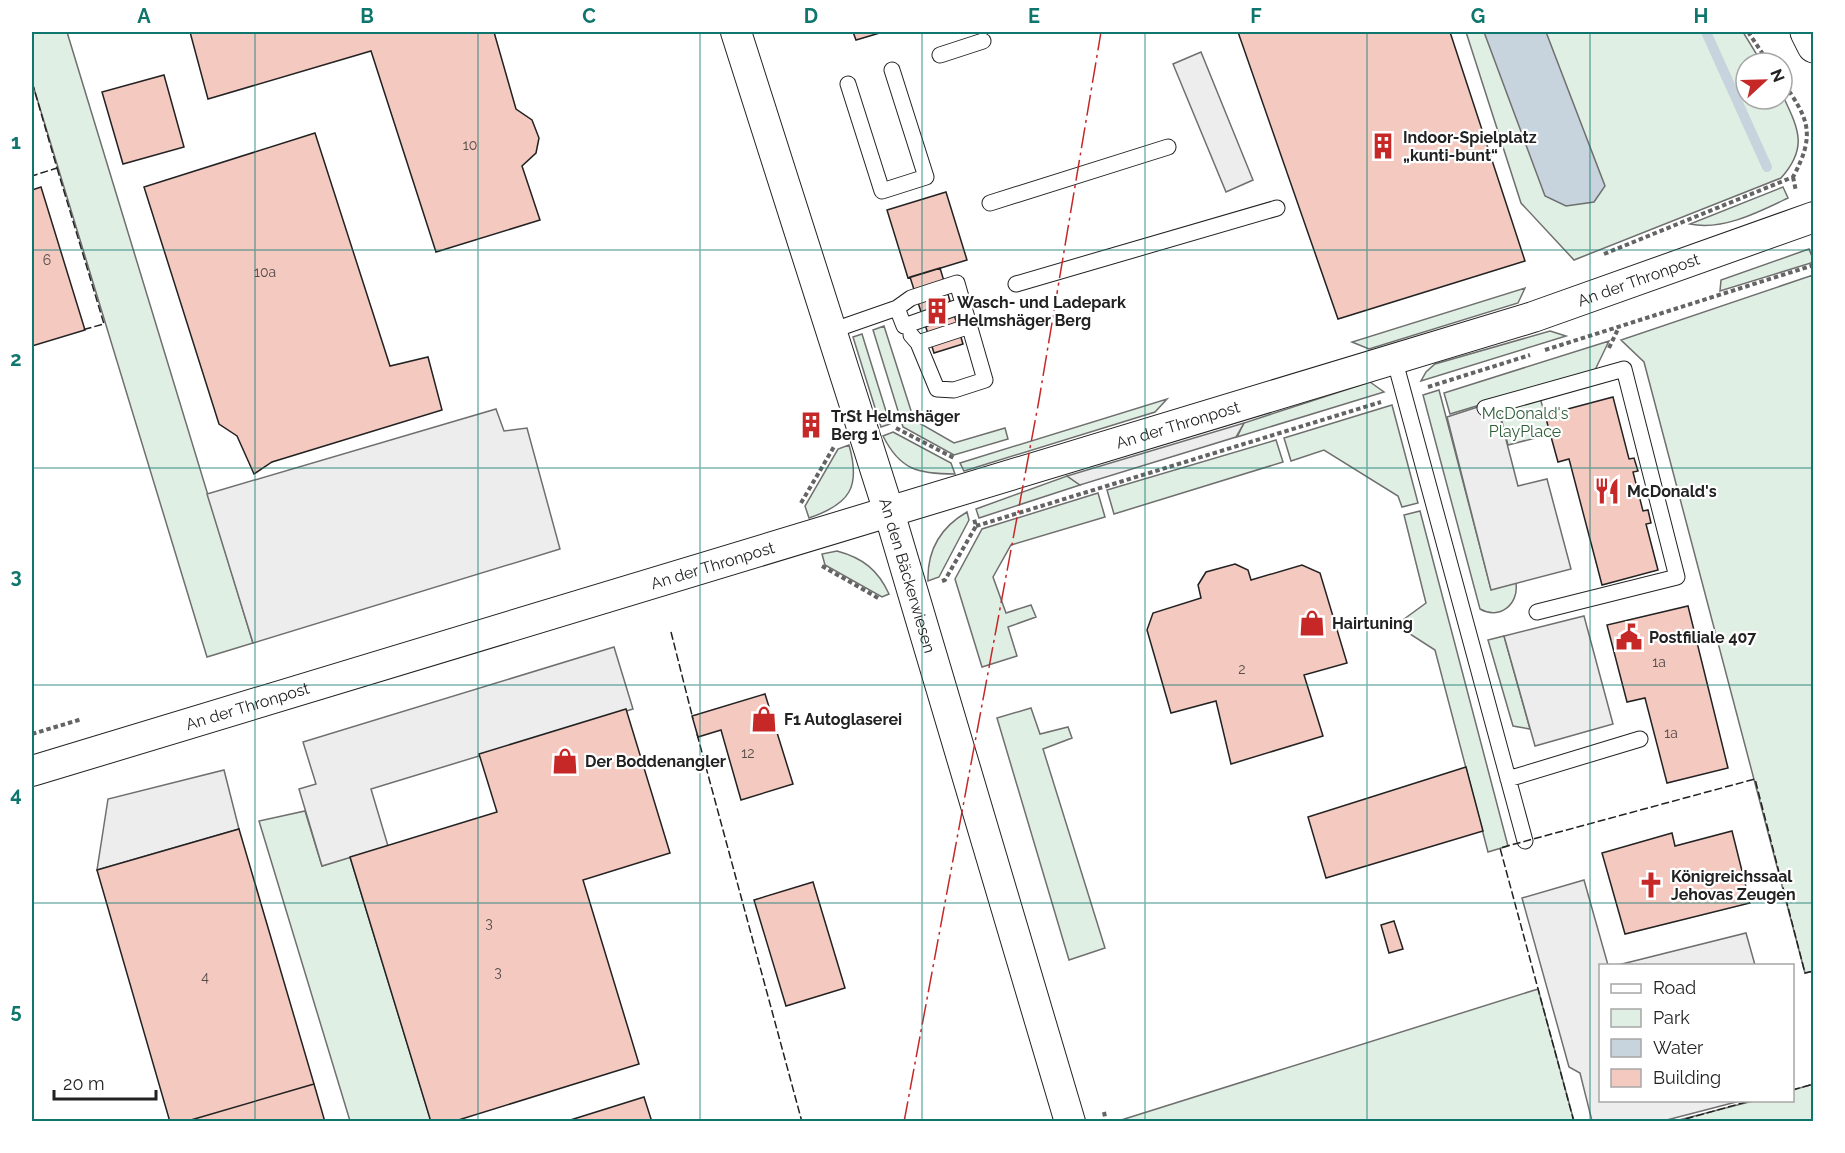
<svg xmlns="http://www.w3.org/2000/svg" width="1845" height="1153" font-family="Raleway,sans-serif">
  <rect width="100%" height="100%" fill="#fff"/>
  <path fill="#e0efe3" stroke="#6f6f6f" stroke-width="1.5" d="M32,32H67L253,643L207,657L32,82Z
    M1466,32H1743L1762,63H1746V99H1782V94C1798,128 1809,147 1781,178L1574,260L1521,203Z
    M1783,187L1788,198C1759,212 1722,231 1690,224Z
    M1809,249L1813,259L1811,263L1720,291L1721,280Z
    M1813,275L1814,971L1805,973L1644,362L1621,340Z
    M1525,288L1518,303L1369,349L1352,342Z
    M884,326L914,420L954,443L1005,428L1008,439L954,455L903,427L873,330Z
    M1550,331L1566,336L1421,381L1426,372L1435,364Z
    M862,334L890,424L881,427L853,337Z
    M1609,341L1595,370L1450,414L1444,393Z
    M1370,382L1384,392L1237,437L1244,423Z
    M1439,390L1491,589L1516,583C1519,605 1499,620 1480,609L1423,395Z
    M1540,398L1551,434L1508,445L1499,410Z
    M1167,399L1155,412L964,471L960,463Z
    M1392,405L1418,503L1402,507L1398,496L1324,450L1291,461L1284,438Z
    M893,432L951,463L955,474C918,474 900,470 883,436Z
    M1276,440L1283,462L1114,514L1107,490Z
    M849,445C861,487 850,504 809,518L805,506L838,449Z
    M1067,476L1080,485L979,518L976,509Z
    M1098,493L1105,517L1011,545L993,577L1006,613L1031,605L1036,617L1008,627L1017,656L982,667L955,579L982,529Z
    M1420,511L1508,846L1488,852L1435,650L1396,625L1426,603L1404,515Z
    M967,512L969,520L939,577L928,581C927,549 941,527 967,512Z
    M837,551C863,558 878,570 889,594L882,597L825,565L822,554Z
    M1504,636L1530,729L1513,726L1488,640Z
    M1031,708L1040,734L1068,727L1072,738L1043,749L1105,948L1069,960L997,718Z
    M305,811L322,866L350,857L431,1121H350L259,821Z
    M1538,989L1574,1121H1118Z
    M1813,1084V1121H1675L1753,1101L1792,1100L1793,1090Z"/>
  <path fill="#ededed" stroke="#6f6f6f" stroke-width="1.5" d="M1201,52L1253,180L1226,192L1173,64Z
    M1496,401L1518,486L1547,479L1571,569L1491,590L1447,417Z
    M496,409L504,431L527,428L560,549L253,643L207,494Z
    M1244,423L1236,437L1080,485L1067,476Z
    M1584,616L1613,724L1535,746L1504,636Z
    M614,647L633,709L371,789L388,846L322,866L299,789L316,784L303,742Z
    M224,770L239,829L97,870L108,799Z
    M1584,880L1608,965L1600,966V1100L1740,1101L1663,1121H1592L1580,1073L1569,1067L1522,898Z
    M1746,933L1755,965H1618Z"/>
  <path fill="#c7d3dd" stroke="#6f6f6f" stroke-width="1.5" d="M1484,32H1546L1605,186L1594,202L1566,206L1545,196Z"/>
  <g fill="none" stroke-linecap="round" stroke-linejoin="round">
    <path stroke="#c7d3dd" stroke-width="10" d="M1706,32L1767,167"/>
  </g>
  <path fill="#f3c9c0" stroke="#222" stroke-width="1.5" d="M190,32H494L516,109L532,120L539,138L536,153L522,166L540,220L436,252L371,51L208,99Z
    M853,32H883L856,40Z
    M1238,32H1450L1525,261L1338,319Z
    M164,75L184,147L123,164L102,92Z
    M315,133L390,366L428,357L442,410L272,462L254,474L237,436L219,424L144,187Z
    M41,187L85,330L32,346V190Z
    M946,192L967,260L908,278L887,210Z
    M940,268L963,344L934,353L910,277Z
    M1613,397L1629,459L1634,458L1638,471L1633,472L1643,511L1648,510L1651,523L1646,524L1658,570L1602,585L1569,459L1558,462L1545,415Z
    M812,415L817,432L810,434L805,417Z
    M1235,564L1248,570L1251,580L1302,565L1320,573L1347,663L1304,675L1323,736L1231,764L1216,701L1171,713L1147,630L1153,613L1201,598L1198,585L1206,572Z
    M1688,606L1728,768L1667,783L1645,698L1627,702L1607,625Z
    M765,694L793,784L741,800L721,730L698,737L692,716Z
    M626,709L670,853L583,880L639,1064L452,1122H431L350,857L497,812L479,754Z
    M1466,767L1483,831L1326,878L1308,817Z
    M239,829L314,1084L184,1122H170L97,870Z
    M1732,831L1750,903L1625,934L1602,853L1672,833L1675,846Z
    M813,882L845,988L786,1006L754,900Z
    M1394,921L1403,949L1389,953L1381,925Z
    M314,1084L325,1122H184Z
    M644,1097L652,1122H564Z"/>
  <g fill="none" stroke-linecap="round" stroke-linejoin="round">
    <g stroke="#222" stroke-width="17">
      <path id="lane" d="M940,55L983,41
        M848,84L882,191L926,177L892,70
        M990,203L1168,147
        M1016,284L1277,208
        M897,308L911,298L957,283L985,380L954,390L937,389L918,343
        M831,331L897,308L904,326L964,305
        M911,335L918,343L970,326
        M1394,358L1525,841
        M1485,408L1624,369L1677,577L1537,612
        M1508,779L1640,739"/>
    </g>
    <g stroke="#222" stroke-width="32">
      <g id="street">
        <path id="s1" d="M736,32L889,512L1070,1122"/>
        <path id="s2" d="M32,771L1533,317L1814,217"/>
      </g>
    </g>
    <g stroke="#222" stroke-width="35">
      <path id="secondary" d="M1807,32L1814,46"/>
    </g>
    <path stroke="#646464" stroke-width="4" stroke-dasharray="4.5 3" stroke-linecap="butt" d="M1748,32L1769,63
      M1793,177L1796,191
      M1604,254L1793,177C1816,134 1809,119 1782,81
      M1609,348L1619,327
      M1545,350L1814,265
      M1428,387L1530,355
      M896,428L954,458
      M801,503L835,445
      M976,526L1381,402
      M822,566L880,599
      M942,581L945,580L976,526L974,519
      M32,734L82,719
      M1104,1112L1106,1122"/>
    <use href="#lane" stroke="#fff" stroke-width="15"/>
    <use href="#street" stroke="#fff" stroke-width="30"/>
    <use href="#secondary" stroke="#fff" stroke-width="33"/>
    <path stroke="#222" stroke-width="1.5" stroke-dasharray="8 3" stroke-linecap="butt" d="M32,82L57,168L32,176
      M57,168L104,324L82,330
      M671,632L693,719
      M697,734L802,1122
      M1792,1090L1814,1084
      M1574,1122L1500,848L1755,779L1805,973L1814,971
      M1675,1122L1753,1100"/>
    <path stroke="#c62828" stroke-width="1.5" stroke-dasharray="21 4.5 3 4.5" stroke-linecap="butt" d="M904,1122L1039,400L1101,32"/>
  </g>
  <path fill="none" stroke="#0f766e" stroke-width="1.5" stroke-opacity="0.55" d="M255,32V1122M478,32V1122M700,32V1122M922,32V1122M1145,32V1122M1367,32V1122M1590,32V1122M32,250H1814M32,468H1814M32,685H1814M32,903H1814"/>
  <defs>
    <g id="building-bare" transform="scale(2.07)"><path d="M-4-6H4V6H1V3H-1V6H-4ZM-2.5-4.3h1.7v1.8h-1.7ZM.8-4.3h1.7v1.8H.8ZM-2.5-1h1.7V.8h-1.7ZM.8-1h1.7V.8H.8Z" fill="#c62828" stroke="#fff" stroke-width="2.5" paint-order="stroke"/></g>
    <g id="restaurant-bare" transform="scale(2.07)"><path d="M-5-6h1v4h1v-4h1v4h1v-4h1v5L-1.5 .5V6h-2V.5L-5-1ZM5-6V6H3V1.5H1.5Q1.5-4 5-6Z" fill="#c62828" stroke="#fff" stroke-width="2.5" paint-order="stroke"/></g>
    <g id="shop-bare" transform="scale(2.07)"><path d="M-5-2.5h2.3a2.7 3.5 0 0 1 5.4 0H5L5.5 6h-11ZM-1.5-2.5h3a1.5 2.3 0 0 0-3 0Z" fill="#c62828" stroke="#fff" stroke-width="2.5" paint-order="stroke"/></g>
    <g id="civic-bare" transform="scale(2.07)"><path d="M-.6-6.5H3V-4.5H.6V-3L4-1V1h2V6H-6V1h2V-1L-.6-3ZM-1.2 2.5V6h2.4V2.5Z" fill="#c62828" stroke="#fff" stroke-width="2.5" paint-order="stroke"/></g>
    <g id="church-bare" transform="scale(2.07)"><path d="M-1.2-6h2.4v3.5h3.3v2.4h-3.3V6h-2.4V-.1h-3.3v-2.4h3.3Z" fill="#c62828" stroke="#fff" stroke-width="2.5" paint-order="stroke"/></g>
  </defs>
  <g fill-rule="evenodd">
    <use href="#building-bare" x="1383" y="146"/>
    <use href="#building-bare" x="937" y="311"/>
    <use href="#building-bare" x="811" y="425"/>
    <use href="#restaurant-bare" x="1607" y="491"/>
    <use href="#shop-bare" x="1312" y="623"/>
    <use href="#civic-bare" x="1629" y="637"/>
    <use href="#shop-bare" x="764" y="719"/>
    <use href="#shop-bare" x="565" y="761"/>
    <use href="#church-bare" x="1651" y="885"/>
  </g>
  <g text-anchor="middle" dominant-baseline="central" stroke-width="4.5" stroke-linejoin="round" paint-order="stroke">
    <g font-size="14" fill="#564c4a">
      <text x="470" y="145">10</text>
      <text x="47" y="260">6</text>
      <text x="265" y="272">10a</text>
      <text x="1659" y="662">1a</text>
      <text x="1242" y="669">2</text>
      <text x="1671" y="733">1a</text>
      <text x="748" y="753">12</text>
      <text x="489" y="923">3</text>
      <text x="498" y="972">3</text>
      <text x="205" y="977">4</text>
    </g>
    <g font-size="16" font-weight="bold" fill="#222" stroke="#fff" text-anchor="start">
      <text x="1403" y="137">Indoor-Spielplatz<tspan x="1403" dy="18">„kunti-bunt“</tspan></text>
      <text x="957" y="302">Wasch- und Ladepark<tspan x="957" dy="18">Helmshäger Berg</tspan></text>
      <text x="831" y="416">TrSt Helmshäger<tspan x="831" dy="18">Berg 1</tspan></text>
      <text x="1627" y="491">McDonald's</text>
      <text x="1332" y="623">Hairtuning</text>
      <text x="1649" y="637">Postfiliale 407</text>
      <text x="784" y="719">F1 Autoglaserei</text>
      <text x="585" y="761">Der Boddenangler</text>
      <text x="1671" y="876">Königreichssaal<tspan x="1671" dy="18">Jehovas Zeugen</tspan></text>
    </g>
    <g font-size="16" fill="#222" stroke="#fff">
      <text stroke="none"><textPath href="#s2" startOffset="1680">An der Thronpost</textPath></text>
      <text stroke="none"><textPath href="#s2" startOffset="1197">An der Thronpost</textPath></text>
      <text stroke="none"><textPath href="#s2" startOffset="711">An der Thronpost</textPath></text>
      <text stroke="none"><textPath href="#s1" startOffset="570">An den Bäckerwiesen</textPath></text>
      <text stroke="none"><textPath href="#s2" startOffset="225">An der Thronpost</textPath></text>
    </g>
    <g font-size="16" fill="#2f5e38" stroke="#fff">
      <text x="1525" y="413">McDonald's<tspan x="1525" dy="18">PlayPlace</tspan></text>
    </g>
  </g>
  <rect width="1845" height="1153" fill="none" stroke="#ffffff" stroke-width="66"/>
  <rect x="1599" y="964" width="195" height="138" fill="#ffffff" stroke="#a7a7a7" stroke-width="1.5"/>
  <rect x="1611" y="984" width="30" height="9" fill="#ffffff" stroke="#a7a7a7" stroke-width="1.5"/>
  <text x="1653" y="994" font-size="18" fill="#222222">Road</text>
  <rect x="1611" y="1009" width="30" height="18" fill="#e0efe3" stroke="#a7a7a7" stroke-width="1.5"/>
  <text x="1653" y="1024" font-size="18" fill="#222222">Park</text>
  <rect x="1611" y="1039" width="30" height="18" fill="#c7d3dd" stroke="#a7a7a7" stroke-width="1.5"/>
  <text x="1653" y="1054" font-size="18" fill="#222222">Water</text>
  <rect x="1611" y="1069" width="30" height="18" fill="#f3c9c0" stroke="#a7a7a7" stroke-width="1.5"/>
  <text x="1653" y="1084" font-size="18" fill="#222222">Building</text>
  <g transform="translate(1764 81) rotate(68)"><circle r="28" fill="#ffffff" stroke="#a7a7a7" stroke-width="1.5"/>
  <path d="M0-4.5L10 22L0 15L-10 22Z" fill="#c62828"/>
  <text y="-9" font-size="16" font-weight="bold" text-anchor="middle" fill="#222222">N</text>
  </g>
  <path d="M54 1090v9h102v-9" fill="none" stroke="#222222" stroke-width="3"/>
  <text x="63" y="1090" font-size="18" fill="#222222" stroke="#ffffff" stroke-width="4.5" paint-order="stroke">20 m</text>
  <rect x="33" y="33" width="1779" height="1087" fill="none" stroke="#0f766e" stroke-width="2"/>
  <g font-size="20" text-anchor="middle" font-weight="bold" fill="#0f766e">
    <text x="144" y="23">A</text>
    <text x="367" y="23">B</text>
    <text x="589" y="23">C</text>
    <text x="811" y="23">D</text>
    <text x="1034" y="23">E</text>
    <text x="1256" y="23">F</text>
    <text x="1478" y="23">G</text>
    <text x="1701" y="23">H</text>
    <text x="16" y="149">1</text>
    <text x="16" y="366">2</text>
    <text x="16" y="583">3</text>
    <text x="16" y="801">4</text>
    <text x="16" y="1018">5</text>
  </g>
</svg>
